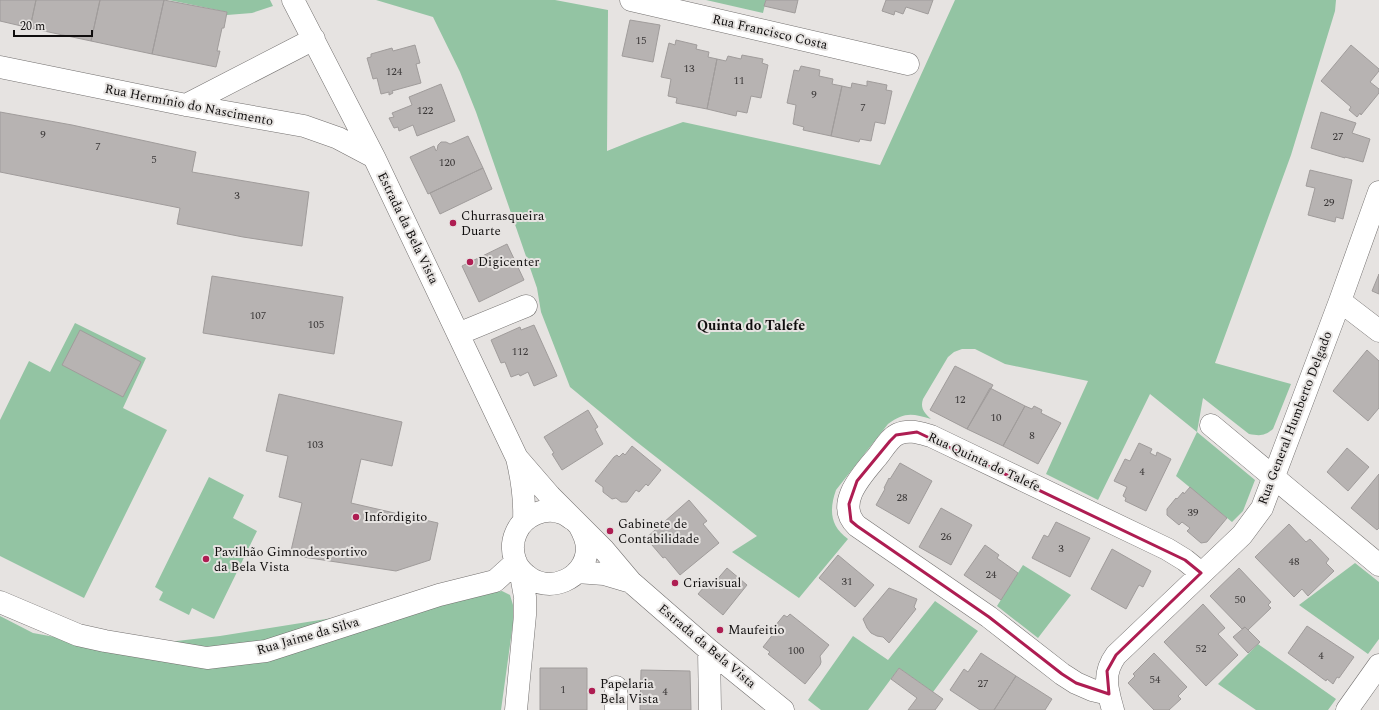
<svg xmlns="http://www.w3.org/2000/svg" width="1379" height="710" font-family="Spectral,serif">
  <rect width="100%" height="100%" fill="#e6e3e1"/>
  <path fill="#93c4a3" d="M169,0H270L273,6L252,13L227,15V12Z
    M376,0H555L608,10L607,151L642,137L683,122L880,165L955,0H1336L1335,11L1291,155L1215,363L1291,384L1273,429C1265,436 1260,436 1249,434L1203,398L1197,432L1255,480L1243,511L1232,522L1176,476L1197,432L1150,394L1098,500L1046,474L1088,381L1005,364L975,349H962L954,352L948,357L923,399C920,408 924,413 931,419C912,413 904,412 888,424L836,490C829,510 830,526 848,539L799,598L732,552L757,536L633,439L570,387L541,312L537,288L476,112L460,72L433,17Z
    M706,0H766L763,13Z
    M75,323L146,358L123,408L167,430L84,598L0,556V420L29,361L50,372Z
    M209,477L244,495L233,518L257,531L214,619L192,608L189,615L159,600L163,592L155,587Z
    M1355,563L1379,582V639L1368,654L1299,605Z
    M1023,565L1071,595L1038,638L997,606Z
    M502,591L510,595L513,605V623L501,710H0V616L33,633L82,642H168L220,636Z
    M935,601L978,631L933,692L899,668L868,710H821L808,700L853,636L888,660Z
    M1258,644L1336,699L1328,710H1256L1218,684Z"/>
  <path fill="#b7b3b2" stroke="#a09c9b" d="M0,0H36L30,28L0,21Z
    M36,0H100L91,41L30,28Z
    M100,0H164L152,54L91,41Z
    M164,0L227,12L224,28H222L217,51H220L216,67L152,54Z
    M766,0H798L795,13L764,6Z
    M886,0H933L928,14L906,7L903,14L895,11L894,15L882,11Z
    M630,20L660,25L653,62L622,56Z
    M676,40L697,45L696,49L709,52L708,57L717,59L707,109L676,103L677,98L668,96L671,79L661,77L669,43L675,45Z
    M415,45L420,63L416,64L421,83L392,91L393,93L389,95V92L381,94L377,78L373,79L367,58L371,57V54L392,48L393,51Z
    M1351,45L1379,69V71L1370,82L1379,89V93L1361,115L1360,113L1357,117L1349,110L1351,107L1321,81Z
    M742,55L763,59L762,63L768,65L761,98L751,96L747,113L737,111L736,116L707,109L717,59L726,61L728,56L741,59Z
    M801,66L820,70L819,76L833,79L832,84L842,86L831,136L803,130L804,127L793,124L796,105L787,103L794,70L799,71Z
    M867,81L887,85L886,90L892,91L885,124L875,122L871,141L860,139L859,142L831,136L842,86L851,88L852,83L867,86Z
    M441,84L455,121L417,136L413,125L399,131L398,127L394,128L389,118L394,117L392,113L412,105L409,97Z
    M0,112L72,125L196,152L192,172L309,192L302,246L243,237L177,224L180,208L0,172Z
    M1321,112L1356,123L1352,133L1370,139L1363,162L1345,157V158L1311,148Z
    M468,136L483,168L428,194L410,157L434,146L436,151L437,150L438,145L441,142H446L450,144Z
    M483,168L492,189L440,214L430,193Z
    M1310,170L1352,180L1343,219L1336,217L1335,222L1308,215L1315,188L1306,186Z
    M507,244L524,280L479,302L462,266Z
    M1379,274V294L1372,291Z
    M212,276L343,297L334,354L203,333Z
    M534,325L557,376L534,386L528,372L520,376L519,374L511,377L505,362L501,363L491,340L520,327L521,330Z
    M80,330L141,362L123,397L62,365Z
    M1367,350L1379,361V408L1368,421L1333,391Z
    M955,366L993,385L967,429L930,410Z
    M990,388L1025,406L1003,446L967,429Z
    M279,394L402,422L392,466L361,459L351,503L438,523L430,560L396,571L290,555L302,503L279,497L288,456L266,451Z
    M1025,406L1032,409L1034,406L1042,410L1041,413L1061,423L1038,464L1003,446Z
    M588,410L598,427L595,429L603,444L562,470L552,454L554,453L544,437Z
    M1139,443L1152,449L1150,453L1156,456L1157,452L1171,459L1146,511L1125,501L1126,498L1123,496L1127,487L1114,481L1125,459L1130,461Z
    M632,446L661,470L648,486L646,484L639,492L636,490L627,502H621L616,498L612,499L603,492V487L595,481L614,457L617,455L619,457L623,453L625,455Z
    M1347,448L1369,467L1348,491L1327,472Z
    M900,463L932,481L909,524L876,505L885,489L884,488L889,478L890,479Z
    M1379,474V528L1377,530L1351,508Z
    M1190,487L1227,518L1207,542L1201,543L1187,531L1190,528L1182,522L1179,525L1167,515V509L1176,498L1177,499L1183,492L1184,494Z
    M689,500L707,521L703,524L719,543L680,575L665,557L663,558L646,538Z
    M941,508L972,525L951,565L919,547Z
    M1056,522L1090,538L1070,577L1032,558L1044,535L1048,537Z
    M1289,524L1306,542L1310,539L1329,559L1326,563L1334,571L1308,596L1302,589L1294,597L1255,557Z
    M985,545L999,555L997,558L1018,573L1001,600L964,575Z
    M1112,549L1151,571L1143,587L1139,585L1126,609L1091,589Z
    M838,555L874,585L855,607L819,578Z
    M727,568L747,585L723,615L698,594L710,580L714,583Z
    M1239,568L1271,602L1268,605L1271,608L1248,630L1245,627L1242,629L1210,596Z
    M889,588L917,599L914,607L916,609L889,643L883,637L877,636L871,633L867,628L863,619Z
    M1203,604L1225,628L1218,634L1238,655L1206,686L1164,642Z
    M790,614L829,645L820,656L821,662L820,665L805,684L768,654L770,652L763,647L778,628L775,626L784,615L787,617Z
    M1307,626L1354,657L1339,678L1337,677L1333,684L1327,679L1326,681L1288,653Z
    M1245,627L1260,642L1248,653L1233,637Z
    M981,653L1016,676L994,710H980L950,690L964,669L968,672Z
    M1154,653L1187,687L1178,696L1181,699L1169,710H1154L1128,683L1135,676L1133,674Z
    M540,668H587V710H540Z
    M899,668L943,699L935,710H908L917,698L891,679Z
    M641,670L690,671L691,710H640Z
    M1016,676L1052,699L1045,710H994Z"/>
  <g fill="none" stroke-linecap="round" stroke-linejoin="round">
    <g stroke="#73706f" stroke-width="23">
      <path id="minor" d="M293,0L374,157L517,458C522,479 525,499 524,521
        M631,0L908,64
        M0,67L186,105L304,126L338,138L374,157
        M186,105L314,39
        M1340,301L1379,331
        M458,334L526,306
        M1211,425L1379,565
        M518,459L550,496L604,550L631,582L709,650L783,710
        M572,519C569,517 566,514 562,513C545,506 523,516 516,533C512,542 512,551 515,560C517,567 521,571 526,575C548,595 586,579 587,549C587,541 583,532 579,525
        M577,572L604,574L631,582
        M0,602L78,635L105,641L207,658L266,651L439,595L495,581L516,562
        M709,650L710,710
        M1109,694L1092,690L1076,683L1062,674L989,617L857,526C834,504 862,475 877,457C883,450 889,438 898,434C909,429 920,433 931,436L1167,549L1185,560L1201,573
        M516,710L525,615V597L520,569
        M616,710V687
        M1113,710C1107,689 1102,674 1116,655L1242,535L1262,508L1340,301L1379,192
        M1347,710L1379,665"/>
    </g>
    <use href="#minor" stroke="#fff" stroke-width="22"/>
  </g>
  <path fill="none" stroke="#ae1d52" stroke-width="3" stroke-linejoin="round" d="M917,432L1185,560L1201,573L1116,655L1107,671L1109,694L1076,683L1062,674L989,617L857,526L851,521L849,504L857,481L890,441L896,435Z"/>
  <g fill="#ae1d52" stroke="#e6e3e1" stroke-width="1.5">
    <circle cx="453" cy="223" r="4"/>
    <circle cx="470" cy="262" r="4"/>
    <circle cx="356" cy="517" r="4"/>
    <circle cx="610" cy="531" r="4"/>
    <circle cx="206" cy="559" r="4"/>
    <circle cx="675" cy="583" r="4"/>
    <circle cx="720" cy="630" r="4"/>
    <circle cx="592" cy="691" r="4"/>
  </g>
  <g text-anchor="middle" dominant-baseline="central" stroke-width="4" stroke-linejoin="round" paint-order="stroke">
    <g font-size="11" fill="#3a3737">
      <text x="641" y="40">15</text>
      <text x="689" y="68">13</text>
      <text x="394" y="71">124</text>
      <text x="739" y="80">11</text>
      <text x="814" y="94">9</text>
      <text x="863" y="107">7</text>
      <text x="425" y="110">122</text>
      <text x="43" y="134">9</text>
      <text x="1338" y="136">27</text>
      <text x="98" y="146">7</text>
      <text x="154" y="159">5</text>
      <text x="447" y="162">120</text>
      <text x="237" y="195">3</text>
      <text x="1329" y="202">29</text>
      <text x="258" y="315">107</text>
      <text x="316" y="324">105</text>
      <text x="520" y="351">112</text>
      <text x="960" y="399">12</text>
      <text x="996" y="417">10</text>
      <text x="1032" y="435">8</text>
      <text x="315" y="444">103</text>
      <text x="1142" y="471">4</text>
      <text x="902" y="497">28</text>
      <text x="1193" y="512">39</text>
      <text x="946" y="536">26</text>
      <text x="1061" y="548">3</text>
      <text x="1294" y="561">48</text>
      <text x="991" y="574">24</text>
      <text x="847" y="581">31</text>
      <text x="1240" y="599">50</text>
      <text x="1201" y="648">52</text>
      <text x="796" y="650">100</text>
      <text x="1321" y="655">4</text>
      <text x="1155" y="679">54</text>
      <text x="983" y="683">27</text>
      <text x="563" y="689">1</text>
      <text x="665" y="691">4</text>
    </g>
    <g font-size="13" fill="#100e0e" stroke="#e6e3e1">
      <text transform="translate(770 32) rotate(13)">Rua Francisco Costa</text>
      <text transform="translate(189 105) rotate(11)">Rua Hermínio do Nascimento</text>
      <text transform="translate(408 228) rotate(64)">Estrada da Bela Vista</text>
      <text transform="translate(1295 418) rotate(-69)">Rua General Humberto Delgado</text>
      <text transform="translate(984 462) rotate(25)">Rua Quinta do Talefe</text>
      <text transform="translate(308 636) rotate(-16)">Rua Jaime da Silva</text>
      <text transform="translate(707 646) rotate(40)">Estrada da Bela Vista</text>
    </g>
    <g font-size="13" fill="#100e0e" stroke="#e6e3e1" text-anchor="start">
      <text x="461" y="216">Churrasqueira<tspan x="461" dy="15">Duarte</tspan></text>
      <text x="478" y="262">Digicenter</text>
      <text x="364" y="517">Infordigito</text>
      <text x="618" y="524">Gabinete de<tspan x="618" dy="15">Contabilidade</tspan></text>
      <text x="214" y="552">Pavilhão Gimnodesportivo<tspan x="214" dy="15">da Bela Vista</tspan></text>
      <text x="683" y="583">Criavisual</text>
      <text x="728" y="630">Maufeitio</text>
      <text x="600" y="684">Papelaria<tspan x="600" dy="15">Bela Vista</tspan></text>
    </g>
    <g font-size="14" font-weight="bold" fill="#100e0e" stroke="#e6e3e1">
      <text x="751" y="325">Quinta do Talefe</text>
    </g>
  </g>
  <path d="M14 30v6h78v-6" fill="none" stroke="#100e0e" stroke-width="2"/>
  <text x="20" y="30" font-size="12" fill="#100e0e" stroke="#e6e3e1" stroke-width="3" paint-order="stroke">20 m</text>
</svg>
